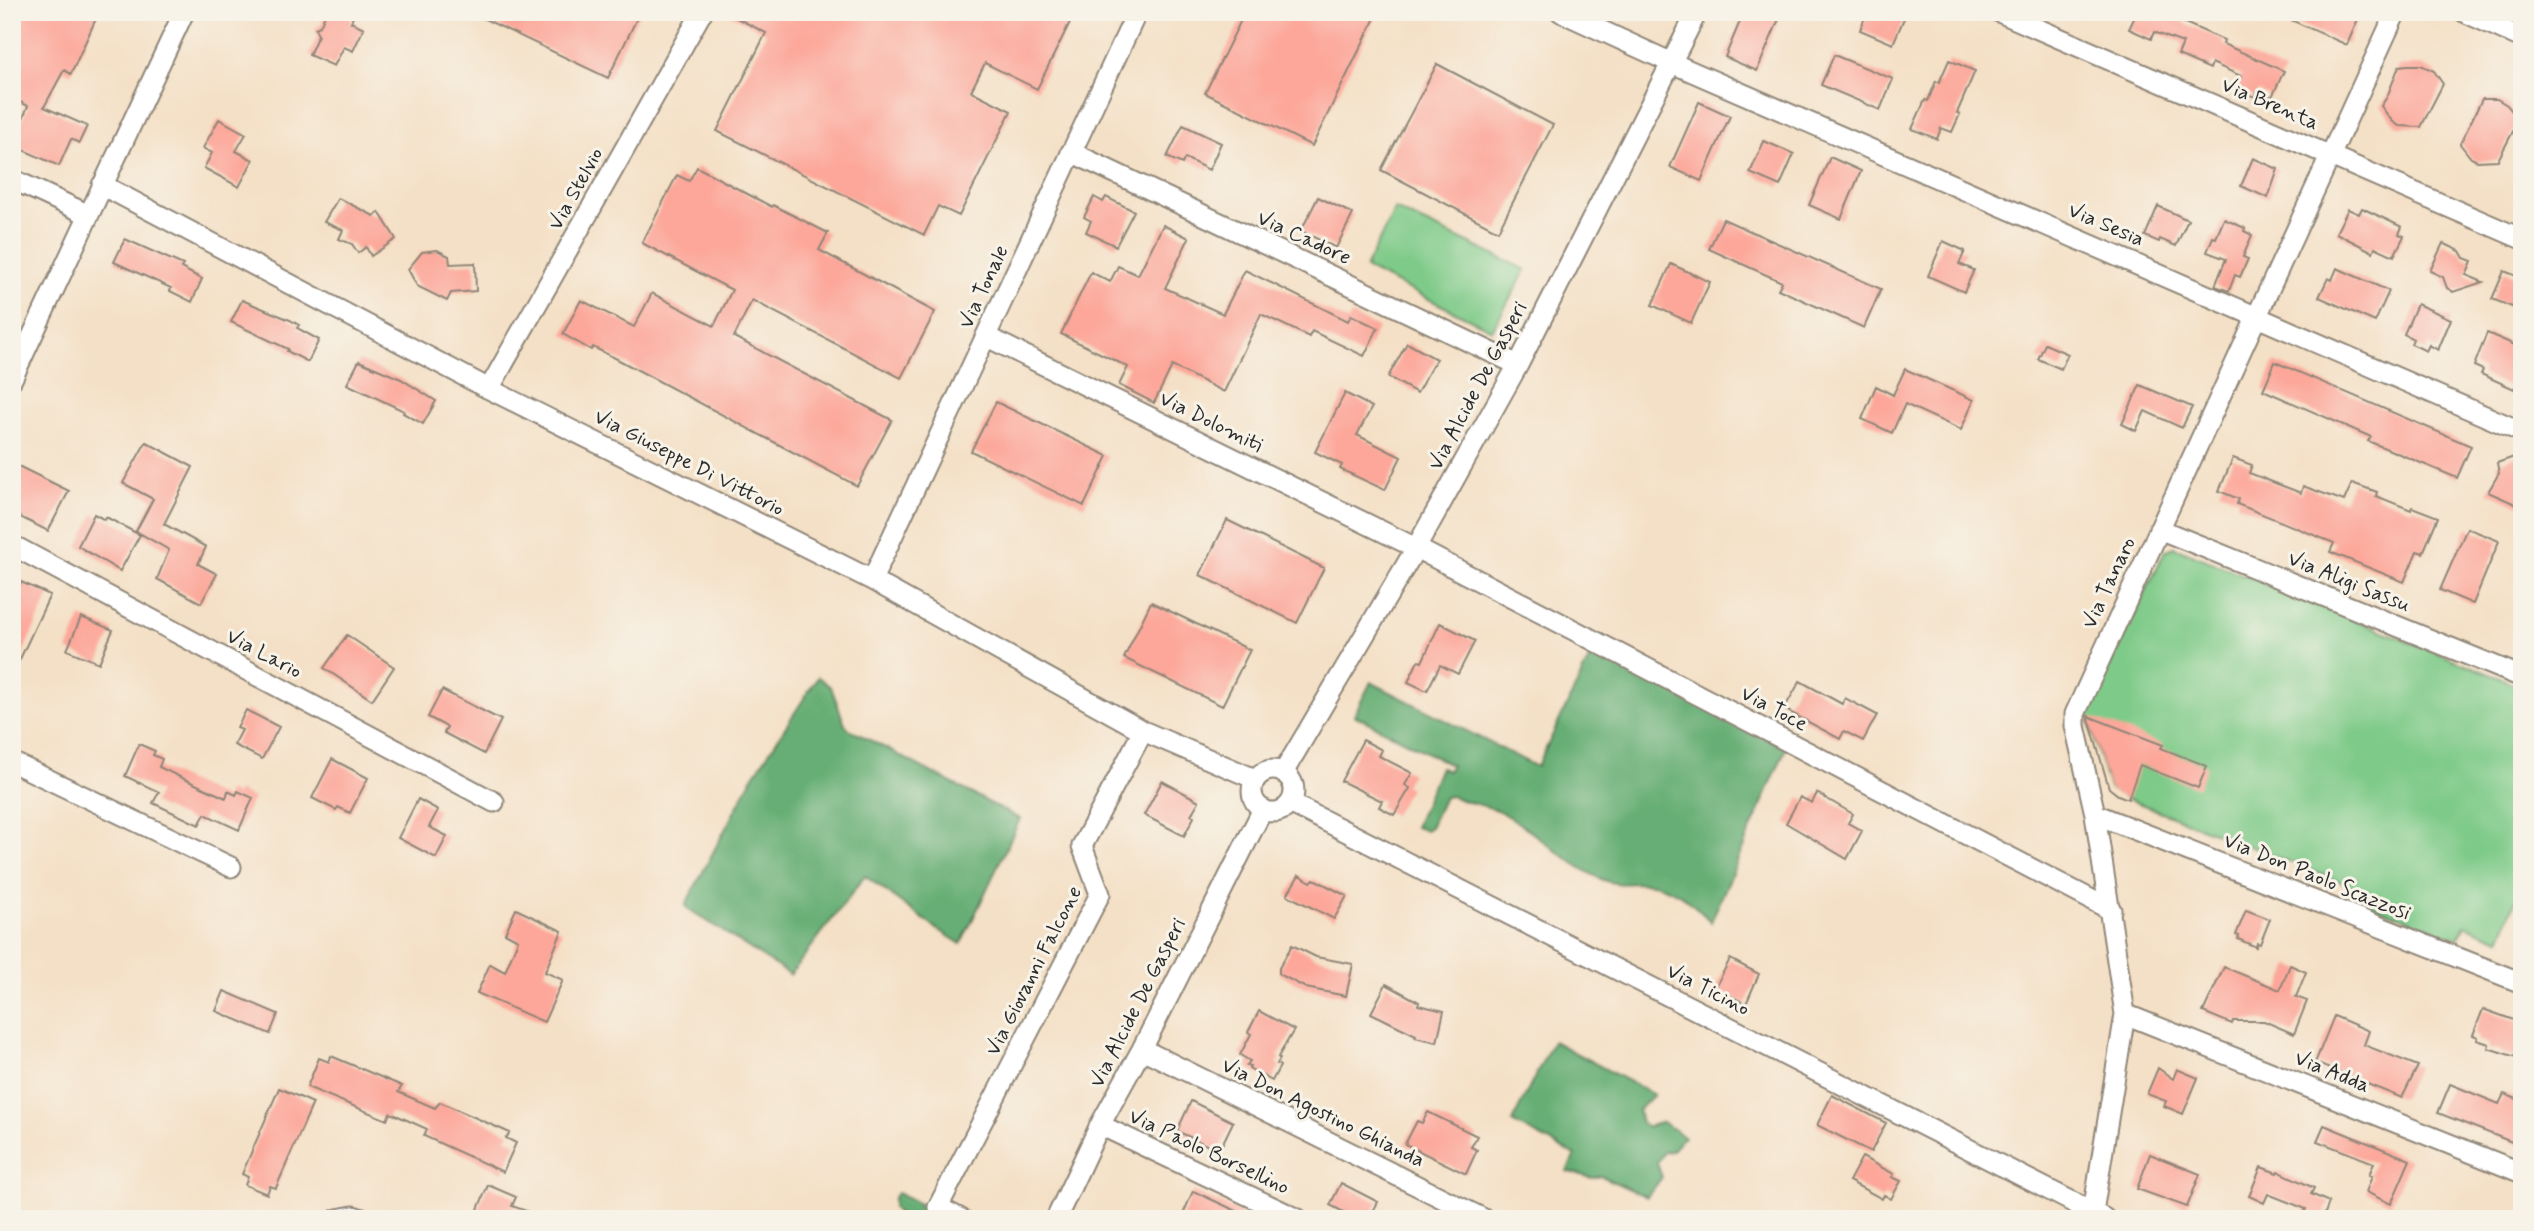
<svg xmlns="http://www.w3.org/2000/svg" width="2534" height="1231" font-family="Mynerve,sans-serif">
  <rect width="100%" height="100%" fill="#f7f3e8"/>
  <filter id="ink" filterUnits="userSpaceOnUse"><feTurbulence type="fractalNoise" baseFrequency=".0143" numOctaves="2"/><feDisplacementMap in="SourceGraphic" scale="14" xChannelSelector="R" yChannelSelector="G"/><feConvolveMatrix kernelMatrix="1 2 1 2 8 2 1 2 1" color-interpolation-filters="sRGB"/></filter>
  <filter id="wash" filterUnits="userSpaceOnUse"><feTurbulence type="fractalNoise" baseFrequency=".00686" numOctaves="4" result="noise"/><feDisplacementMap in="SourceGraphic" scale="28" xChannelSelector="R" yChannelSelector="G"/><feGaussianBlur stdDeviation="1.57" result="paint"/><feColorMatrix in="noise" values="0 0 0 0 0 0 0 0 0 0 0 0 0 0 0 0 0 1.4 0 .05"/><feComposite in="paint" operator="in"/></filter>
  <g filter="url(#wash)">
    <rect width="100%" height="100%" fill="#f4e0c6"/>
    <path fill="#7eca88" stroke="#547a5a" stroke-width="2" d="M1395,209L1526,270L1492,330L1365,268Z
      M2174,547L2522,687V884L2500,939L2465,925L2458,939L2355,899L2359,889L2128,799L2109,788L2087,715L2165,551Z"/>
    <path fill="#66ae74" stroke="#486c50" stroke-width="2" d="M1595,647L1786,748L1711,922C1692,902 1672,884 1643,883C1627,883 1616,886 1601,879C1565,862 1537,833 1503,813C1486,804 1468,804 1452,796L1444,797L1430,827L1425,830L1415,827L1440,767L1448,771L1451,765L1354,715L1371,682L1537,767Z
      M818,677L831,687L845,725L849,729L1020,819L961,944L937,929L865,876L790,975L687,908L686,904L751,780Z
      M1553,1041L1654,1095L1638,1110L1641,1123L1647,1127L1663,1122L1684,1137L1671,1151L1664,1152L1657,1163L1662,1177L1647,1197L1601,1176L1592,1178L1567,1171L1575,1155L1512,1122Z
      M897,1193L949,1219H903L893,1208V1199Z"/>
    <g id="blocks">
      <path fill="#fca79a" d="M12,12H99L71,74L64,70L44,107L87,126L79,143L71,139L59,166L12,145L28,106L12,98Z
        M326,12H355L351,22L364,28L353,51L344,47L334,66L309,55L318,35L315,28L320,26Z
        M470,12H640L608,78Z
        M725,12H1075L1037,89L985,63L971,91L1011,111L959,216L938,206L924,235L717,131L766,33Z
        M1245,12H1378L1312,146L1205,93Z
        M1744,12H1782L1757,71L1725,57Z
        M1867,12H1895L1905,16L1893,44L1860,30Z
        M2137,12H2173L2171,17L2224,40L2223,44L2284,71L2272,97L2258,91L2255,97L2235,89L2241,76L2212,63L2210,69L2178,55L2183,43L2154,32L2151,39L2129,29Z
        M2273,12H2361L2347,45Z
        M1834,55L1893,79L1880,110L1821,85Z
        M1949,60L1975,71L1957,113L1960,114L1952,132L1941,128L1937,139L1912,129L1925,100L1928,101L1936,81L1939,83Z
        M1437,64L1553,125L1498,231L1381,170Z
        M2408,65H2421L2434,71L2443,84L2421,127L2399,126L2392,121L2381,106L2387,97L2399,66Z
        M2482,99H2497L2507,105L2519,120L2498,160L2477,161L2471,158L2460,144Z
        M1699,102L1730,116L1701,181L1670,167Z
        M219,119L246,134L236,151L253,160L239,187L204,168L212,153L203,148Z
        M1183,125L1221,143L1209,170L1185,158L1182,164L1167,157Z
        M1764,141L1794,154L1780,186L1750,173Z
        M1830,157L1861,171L1841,219L1809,205Z
        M2253,158L2278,169L2268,198L2241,186Z
        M697,167L772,207L773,205L828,233L819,250L935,312L901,378L752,300L734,337L892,420L857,486L617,359L593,347L591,350L563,334L581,300L634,327L652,293L714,326L732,290L642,243L677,175L689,181Z
        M1094,197L1103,202L1106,197L1134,211L1116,246L1086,232L1091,221L1084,217Z
        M1318,197L1353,214L1336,248L1301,231Z
        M338,198L374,216L379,212L396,239L371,256L366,247L358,253L352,244L339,239L343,230L324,222Z
        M2158,206L2188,220L2176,246L2160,239L2159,242L2145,236Z
        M2362,208L2402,227L2399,234L2404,236L2394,256L2375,247L2373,252L2336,233L2348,209L2359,214Z
        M1723,219L1881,289L1864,328L1778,289L1782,282L1709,249Z
        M2224,219L2245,228L2244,231L2252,235L2243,257L2248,259L2240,277L2235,275L2229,291L2215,286L2226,259L2207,252L2213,237L2216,238Z
        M1163,225L1189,238L1165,288L1223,314L1245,270L1348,321L1351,315L1378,328L1364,356L1312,331L1309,337L1261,314L1224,392L1172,366L1154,403L1119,385L1128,367L1061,334L1091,272L1110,282L1118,266L1138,275Z
        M125,239L183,265L181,268L202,279L192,302L170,291L171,288L114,262Z
        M1943,241L1965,251L1959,264L1974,270L1964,292L1928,276Z
        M2443,243L2460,251L2464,258L2472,261L2466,275L2483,282L2453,292L2447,288L2443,277L2430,271Z
        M437,250L449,256L450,264L475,263L476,291L451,293L447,301L417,286L408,269L422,252Z
        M1671,264L1710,282L1691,323L1652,305Z
        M2337,268L2389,291L2375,322L2319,297L2328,278L2332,280Z
        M2504,271L2522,278V311L2492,299Z
        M242,300L290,320L299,325L297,328L319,340L308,362L287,351L288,349L231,322Z
        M2417,304L2451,319L2438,350L2429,345L2426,351L2418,347L2411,344L2413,339L2404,334Z
        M2487,333L2522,348V372L2514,389L2481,374L2483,370L2474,366Z
        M1407,343L1436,359L1417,393L1388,377Z
        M2045,344L2068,354L2061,369L2038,359Z
        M359,361L401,379L436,401L423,424L403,413L404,411L347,384Z
        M2275,362L2471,446L2457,478L2368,441L2371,437L2263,390Z
        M1905,369L1974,400L1961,430L1905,404L1892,433L1862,419L1876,386L1893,395Z
        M2140,385L2192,407L2182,428L2145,411L2136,431L2122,424Z
        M1345,393L1372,407L1357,435L1401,457L1385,490L1340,469L1342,465L1315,452Z
        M996,402L1108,456L1084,506L971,451Z
        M146,442L193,467L164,524L206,547L198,564L217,574L201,603L157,579L169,550L136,531L153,499L123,483Z
        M2517,456L2522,468V507L2488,492L2499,473L2497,463Z
        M2233,458L2252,465L2249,473L2301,493L2303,486L2344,501L2352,483L2377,492L2376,496L2411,510L2412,507L2438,517L2423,553L2417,551L2404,582L2330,552L2334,543L2237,504L2239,499L2219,491Z
        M12,463L69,491L48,531L12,513Z
        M94,514L105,520L106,517L140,535L120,571L78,546Z
        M1227,520L1324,568L1297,623L1200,575Z
        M2467,528L2499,541L2473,604L2440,590Z
        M21,582L50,595L12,676V601Z
        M1151,602L1250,650L1222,706L1124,658Z
        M81,617L113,630L99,663L67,650Z
        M1440,623L1475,641L1458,674L1440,665L1427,691L1408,682L1418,661L1422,662Z
        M347,635L394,667L372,700L324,668Z
        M1800,681L1842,704L1845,698L1877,715L1863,741L1844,731L1840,739L1784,709Z
        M442,690L501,720L484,754L444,733L447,727L428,717Z
        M246,710L279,727L262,759L234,745L242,730L237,728Z
        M2088,716L2163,745L2161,748L2207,766L2198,788L2140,765L2128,799L2118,795L2109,788Z
        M1363,740L1382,750L1379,756L1412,773L1405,785L1410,788L1394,815L1379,807L1382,801L1341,781Z
        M139,744L155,751L153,755L162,759L159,767L182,778L226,798L228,791L236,795L238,791L253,798L239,830L205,814L199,825L153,803L159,792L125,776Z
        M332,759L368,778L350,813L338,807L336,810L312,798Z
        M1162,781L1199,801L1191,815L1194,817L1184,836L1144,815Z
        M1817,793L1853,814L1848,823L1862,831L1847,859L1786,823L1800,797L1812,803Z
        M418,799L438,810L429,827L447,836L436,858L398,838Z
        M1299,875L1311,882L1314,879L1347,896L1334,919L1287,895Z
        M516,909L562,931L545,972L563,980L544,1022L477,993L490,964L505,972L518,940L505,933Z
        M2246,910L2270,919L2260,944L2257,943L2256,947L2238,939L2239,936L2236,935Z
        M1292,945L1316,957L1353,964L1346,996L1306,988L1279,974V968Z
        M1730,959L1759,974L1746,1004L1715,988Z
        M2290,965L2306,972L2296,997L2307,1001L2294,1034L2264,1021H2233L2232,1024L2203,1012L2224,967L2280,990Z
        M1386,984L1419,1002L1418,1005L1444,1011L1437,1042L1415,1037L1416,1035L1371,1013Z
        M224,991L278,1014L270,1034L216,1011Z
        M2483,1009L2522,1023V1059L2488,1048L2489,1044L2477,1040L2478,1037L2473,1035Z
        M1259,1011L1294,1030L1278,1057L1280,1059L1277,1064L1280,1066L1272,1081L1249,1068L1250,1066L1247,1065L1250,1061L1240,1055L1251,1034L1248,1032Z
        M2334,1016L2369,1031L2364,1045L2418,1066L2402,1098L2315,1063Z
        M331,1056L402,1086L398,1092L435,1108L440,1102L510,1133L506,1138L516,1143L503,1172L424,1136L427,1129L398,1116L390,1113L387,1120L307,1087L319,1058L329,1062Z
        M2158,1068L2173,1079L2177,1069L2198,1078L2183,1114L2164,1106L2166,1101L2147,1094Z
        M2450,1084L2499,1104L2504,1094L2522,1101V1146L2438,1113Z
        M279,1088L313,1103L276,1188L270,1186L267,1194L245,1185L248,1177L242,1174Z
        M1832,1095L1886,1123L1871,1152L1817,1125Z
        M1191,1101L1233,1122L1219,1151L1177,1131Z
        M1428,1112L1477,1136L1471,1147L1477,1150L1466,1174L1405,1144L1417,1121L1422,1123Z
        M2324,1125L2410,1160L2391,1204L2366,1192L2372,1176L2369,1175L2374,1163L2317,1141Z
        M2150,1154L2200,1174L2187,1207L2137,1189Z
        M1862,1157L1894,1174L1892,1177L1901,1181L1891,1199L1884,1195L1882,1199L1849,1181Z
        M2261,1167L2277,1173L2278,1171L2314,1188L2311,1194L2329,1202L2323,1219L2304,1213L2306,1209L2268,1194L2264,1203L2249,1196Z
        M1341,1183L1378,1202L1369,1219H1357L1330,1205Z
        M488,1185L516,1197L512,1206L541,1216L540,1219H474Z
        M1193,1191L1254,1219H1181Z"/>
    </g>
  </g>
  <g filter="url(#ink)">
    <use href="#blocks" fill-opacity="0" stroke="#908678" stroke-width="2"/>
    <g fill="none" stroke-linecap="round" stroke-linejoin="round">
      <g stroke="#908678" stroke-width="23">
        <path id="street" d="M1561,12L1672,63L2522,432
          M1999,12L2522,239
          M2464,12L2522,38
          M1071,152L1518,365
          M12,179L89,215
          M102,185L489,389L872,580L1143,731L1255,779
          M987,337L1416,548L2111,910
          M12,379L184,12
          M489,389L702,12
          M2159,529L2522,677
          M12,545L494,802
          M872,580L1137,12
          M12,762L231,867
          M1252 791a21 21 0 1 1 42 0a21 21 0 1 1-42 0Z
          M1283,773L1416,548L1518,365L1697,12
          M1290,803L2104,1218
          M2095,814L2522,983
          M2125,1014L2522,1173
          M1142,1049L1484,1219
          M1100,1125L1298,1219
          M337,1219L353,1216L362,1219
          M961,1219L938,1207L1100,894L1082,846L1143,731
          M1056,1219L1100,1125L1142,1049L1263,809
          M2089,1219L2093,1212L2125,1014L2095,814L2075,726V714L2396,12"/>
      </g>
      <use href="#street" stroke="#fff" stroke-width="19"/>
    </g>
  </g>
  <g text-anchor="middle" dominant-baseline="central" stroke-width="6" stroke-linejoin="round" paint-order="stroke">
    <g font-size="21" fill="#2b2b2b" stroke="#f7f3e8">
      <text transform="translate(2270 104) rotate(23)">Via Brenta</text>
      <text transform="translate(576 189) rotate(-61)">Via Stelvio</text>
      <text transform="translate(2106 225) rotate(23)">Via Sesia</text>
      <text transform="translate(1304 238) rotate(25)">Via Cadore</text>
      <text transform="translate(984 287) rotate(-65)">Via Tonale</text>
      <text transform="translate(1478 386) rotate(-62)">Via Alcide De Gasperi</text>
      <text transform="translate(1211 422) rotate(26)">Via Dolomiti</text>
      <text transform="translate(689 463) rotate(27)">Via Giuseppe Di Vittorio</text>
      <text transform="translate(2349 582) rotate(22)">Via Aligi Sassu</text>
      <text transform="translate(2109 583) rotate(-65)">Via Tanaro</text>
      <text transform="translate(264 654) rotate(28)">Via Lario</text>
      <text transform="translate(1774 709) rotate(28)">Via Toce</text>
      <text transform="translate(2317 877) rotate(22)">Via Don Paolo Scazzosi</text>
      <text transform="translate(1034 971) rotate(-63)">Via Giovanni Falcone</text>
      <text transform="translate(1708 990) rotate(27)">Via Ticino</text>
      <text transform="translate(1138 1003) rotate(-63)">Via Alcide De Gasperi</text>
      <text transform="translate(2332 1072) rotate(22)">Via Adda</text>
      <text transform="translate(1323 1113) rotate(26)">Via Don Agostino Ghianda</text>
      <text transform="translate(1209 1152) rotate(25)">Via Paolo Borsellino</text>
    </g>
  </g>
  <rect width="2534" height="1231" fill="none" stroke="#f7f3e8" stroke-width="42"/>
</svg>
